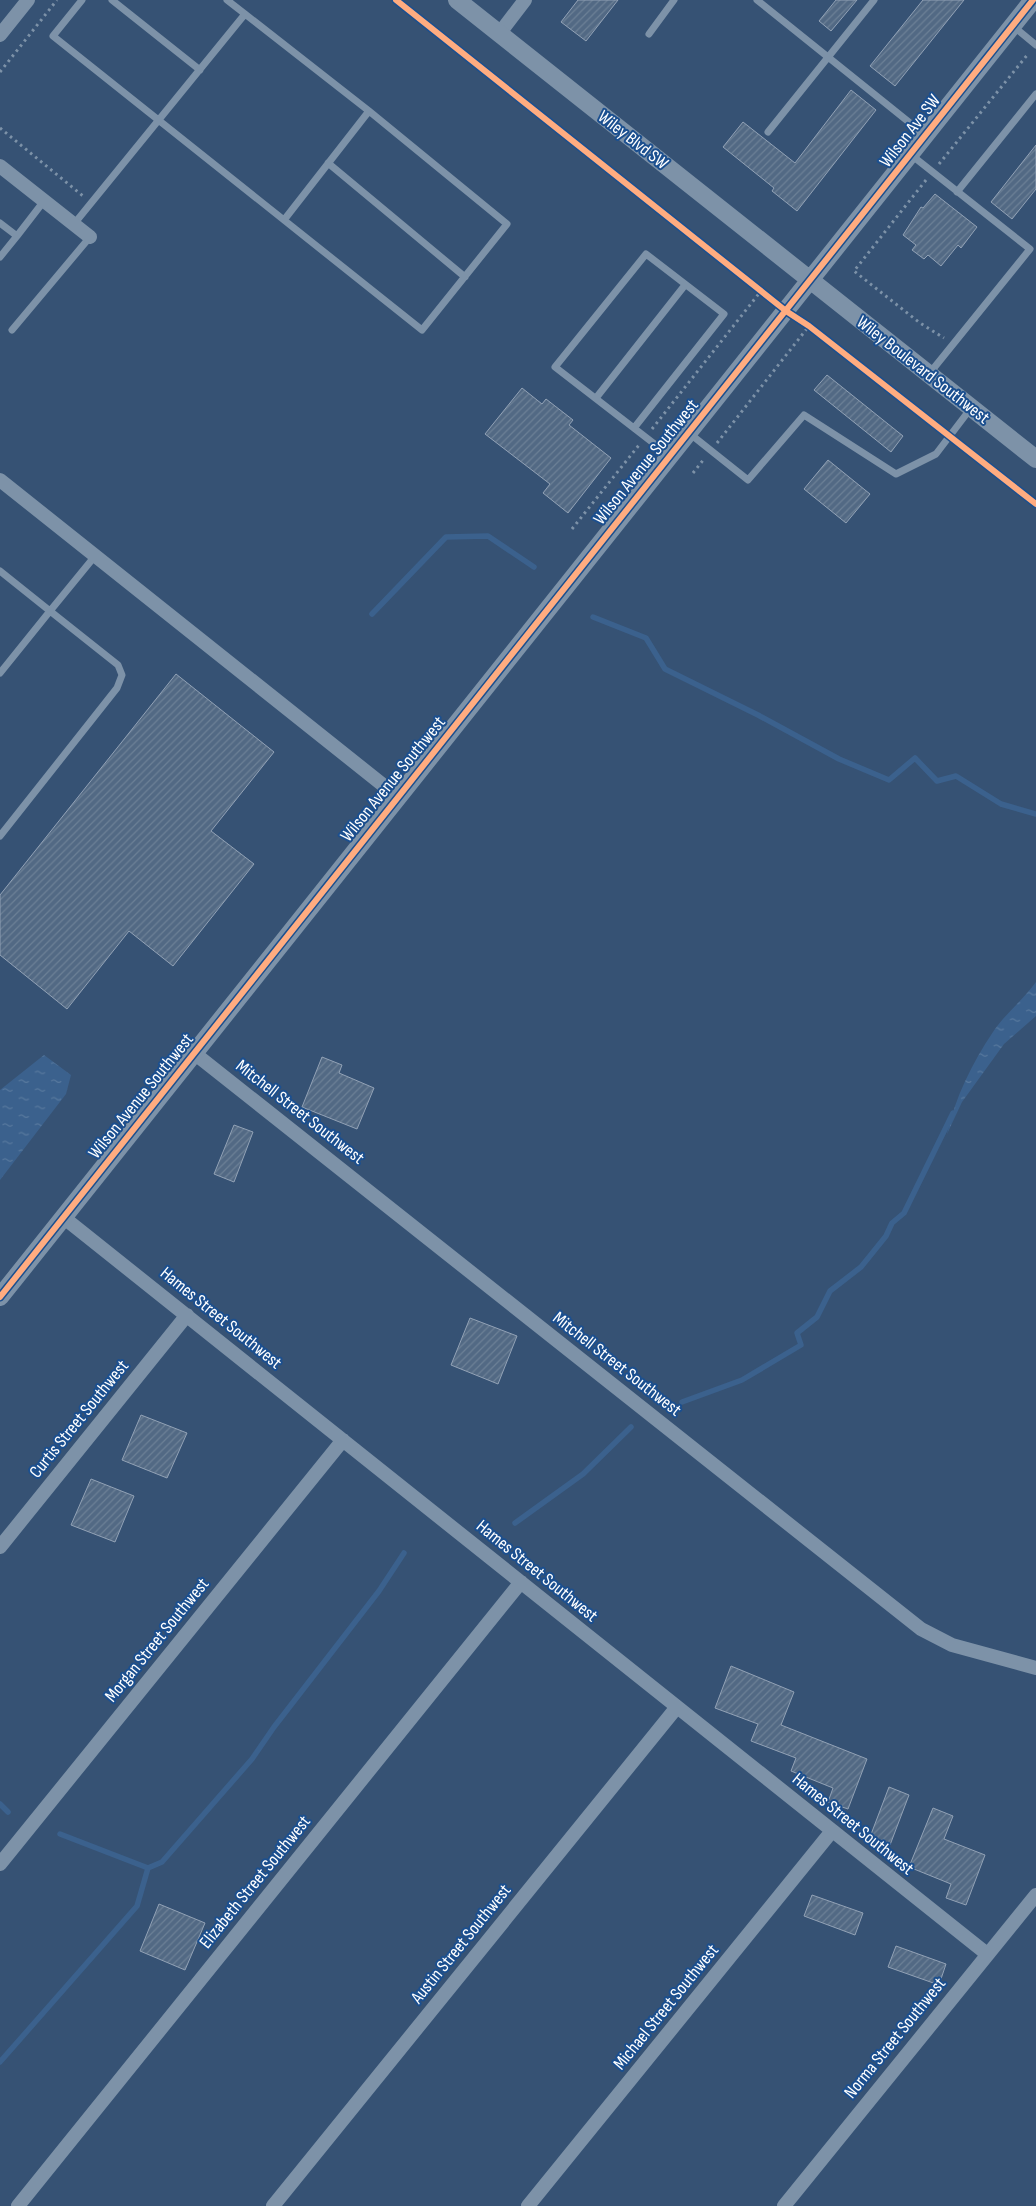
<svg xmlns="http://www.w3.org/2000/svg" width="1036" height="2206" font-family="'Sofia Sans Condensed',sans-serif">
  <defs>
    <pattern id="water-ripples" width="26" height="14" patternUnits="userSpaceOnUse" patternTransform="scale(1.25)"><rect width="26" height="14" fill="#3b618d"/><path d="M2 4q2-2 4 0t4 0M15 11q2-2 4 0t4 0" fill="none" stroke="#58799e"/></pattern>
    <pattern id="building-hatch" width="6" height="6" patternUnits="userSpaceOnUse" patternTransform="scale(1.25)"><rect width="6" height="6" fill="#526984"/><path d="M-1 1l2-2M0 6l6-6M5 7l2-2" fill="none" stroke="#6c8096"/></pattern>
  </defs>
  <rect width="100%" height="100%" fill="#365274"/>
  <path fill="url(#water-ripples)" d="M1036,982V1016L1004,1044L962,1102L947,1134C955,1098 972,1063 993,1032C1005,1014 1023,1000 1036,982Z
    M44,1055L71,1075L66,1094L0,1180V1090Z"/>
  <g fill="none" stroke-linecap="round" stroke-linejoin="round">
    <path stroke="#3b618d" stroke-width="5.5" d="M372,614L446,537L488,536L534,567
      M593,617L646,638L665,669L758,715L839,759L889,780L915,758L937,781L956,776L1001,804L1036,814
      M682,1402L742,1380L801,1345L797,1333L817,1317L830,1291L861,1267L886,1236L892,1223L904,1213L953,1113
      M515,1523L583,1474L631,1427
      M0,1804L8,1812
      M60,1834L148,1868L162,1862L252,1759L274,1727L379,1591L404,1553
      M0,2062L137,1906L148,1868"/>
  </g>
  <path fill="url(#building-hatch)" stroke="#92a2b6" d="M578,0H618L586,41L561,22Z
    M836,0H857L831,31L819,21Z
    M923,0H964L895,86L870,66Z
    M851,90L876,110L797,211L772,191L774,188L723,147L743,122L795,163Z
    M1036,145V189L1012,219L991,202Z
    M935,194L977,227L961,248L958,245L941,266L928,255L924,259L912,250L916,245L903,235L921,207L923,208Z
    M827,375L903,436L891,452L814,390Z
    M522,388L542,404L546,399L573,420L569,425L611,458L568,513L543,493L550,484L485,434Z
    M828,460L870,494L846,523L804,489Z
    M176,674L274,752L211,831L254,864L173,966L129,931L67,1009L0,955V895Z
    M322,1057L342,1065L339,1073L374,1088L357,1129L302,1107Z
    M234,1125L253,1132L234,1182L214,1174Z
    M470,1318L517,1336L498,1384L451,1365Z
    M141,1415L187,1433L167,1478L122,1460Z
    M91,1479L134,1496L115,1542L71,1525Z
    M731,1666L794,1692L781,1725L867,1759L848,1809L828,1802L833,1788L791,1771L796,1758L751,1741L758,1724L715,1708Z
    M889,1787L909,1795L890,1845L870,1837Z
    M933,1808L953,1816L944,1839L985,1855L966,1905L946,1898L951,1884L909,1867Z
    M812,1895L863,1913L855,1935L804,1916Z
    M159,1904L205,1923L185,1970L140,1951Z
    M896,1946L946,1964L939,1985L888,1967Z"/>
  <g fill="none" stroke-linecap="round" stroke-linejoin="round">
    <path stroke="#7d92a8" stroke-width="3" stroke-dasharray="2.5 4" stroke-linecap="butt" d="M0,72L57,0
      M0,128L83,196
      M939,164L1028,54
      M926,180L854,271L920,323L944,338
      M652,429L761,291
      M717,443L809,326
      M693,473L704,459
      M572,529L639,445"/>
    <path stroke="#7d92a8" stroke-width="7" d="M82,0L53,36L422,330L507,224L369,111L245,14
      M112,0L200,70
      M757,0L925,135
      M1013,26L1036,45
      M649,34L674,0
      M768,132L874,0
      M910,154L1030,249L929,374
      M328,163L465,277
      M957,192L1036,94
      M284,220L369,111
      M0,223L17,236L0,257
      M74,224L245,14L227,0
      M17,236L44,201
      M12,330L90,237
      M596,398L685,285
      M634,428L724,314L646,254L555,367L670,456
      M689,433L748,480L804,415L896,474L936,454L971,408
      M0,571L50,611L0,673
      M0,836L117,688L122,675L118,665L50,611L95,556"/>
    <path stroke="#7d92a8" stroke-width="14" d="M499,34L525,0
      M0,35L28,0
      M0,166L90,237
      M0,480L398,797
      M194,1053L921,1629L952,1645L1036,1668
      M63,1217L987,1954
      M0,1547L187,1315
      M0,1864L343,1440
      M18,2206L521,1582
      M273,2206L677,1707
      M528,2206L832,1831
      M784,2206L1036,1895"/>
    <path stroke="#7d92a8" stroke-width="18" d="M457,0L1036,459
      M0,1297L1033,0"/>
    <g stroke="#1b4f8f" stroke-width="9">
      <path id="cycleway" d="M396,0L786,311L809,326L1036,504
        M0,1297L1033,0"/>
    </g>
    <use href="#cycleway" stroke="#ffac80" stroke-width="6"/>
  </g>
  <g text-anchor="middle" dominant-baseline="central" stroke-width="4" stroke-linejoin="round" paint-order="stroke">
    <g font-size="18" fill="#fff" stroke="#1b4f8f">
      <text transform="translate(910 131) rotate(-52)">Wilson Ave SW</text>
      <text transform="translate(633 140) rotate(38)">Wiley Blvd SW</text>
      <text transform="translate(923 370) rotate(38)">Wiley Boulevard Southwest</text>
      <text transform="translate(646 462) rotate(-51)">Wilson Avenue Southwest</text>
      <text transform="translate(393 779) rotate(-51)">Wilson Avenue Southwest</text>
      <text transform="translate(141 1096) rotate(-51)">Wilson Avenue Southwest</text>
      <text transform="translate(300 1112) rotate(38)">Mitchell Street Southwest</text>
      <text transform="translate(221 1318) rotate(39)">Hames Street Southwest</text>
      <text transform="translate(617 1364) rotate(38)">Mitchell Street Southwest</text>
      <text transform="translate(79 1419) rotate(-51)">Curtis Street Southwest</text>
      <text transform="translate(537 1571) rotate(39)">Hames Street Southwest</text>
      <text transform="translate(157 1640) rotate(-51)">Morgan Street Southwest</text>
      <text transform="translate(853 1824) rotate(39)">Hames Street Southwest</text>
      <text transform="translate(255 1882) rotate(-51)">Elizabeth Street Southwest</text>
      <text transform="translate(461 1944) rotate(-51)">Austin Street Southwest</text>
      <text transform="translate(666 2007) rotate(-51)">Michael Street Southwest</text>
      <text transform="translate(895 2038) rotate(-51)">Norma Street Southwest</text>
    </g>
  </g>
</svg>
